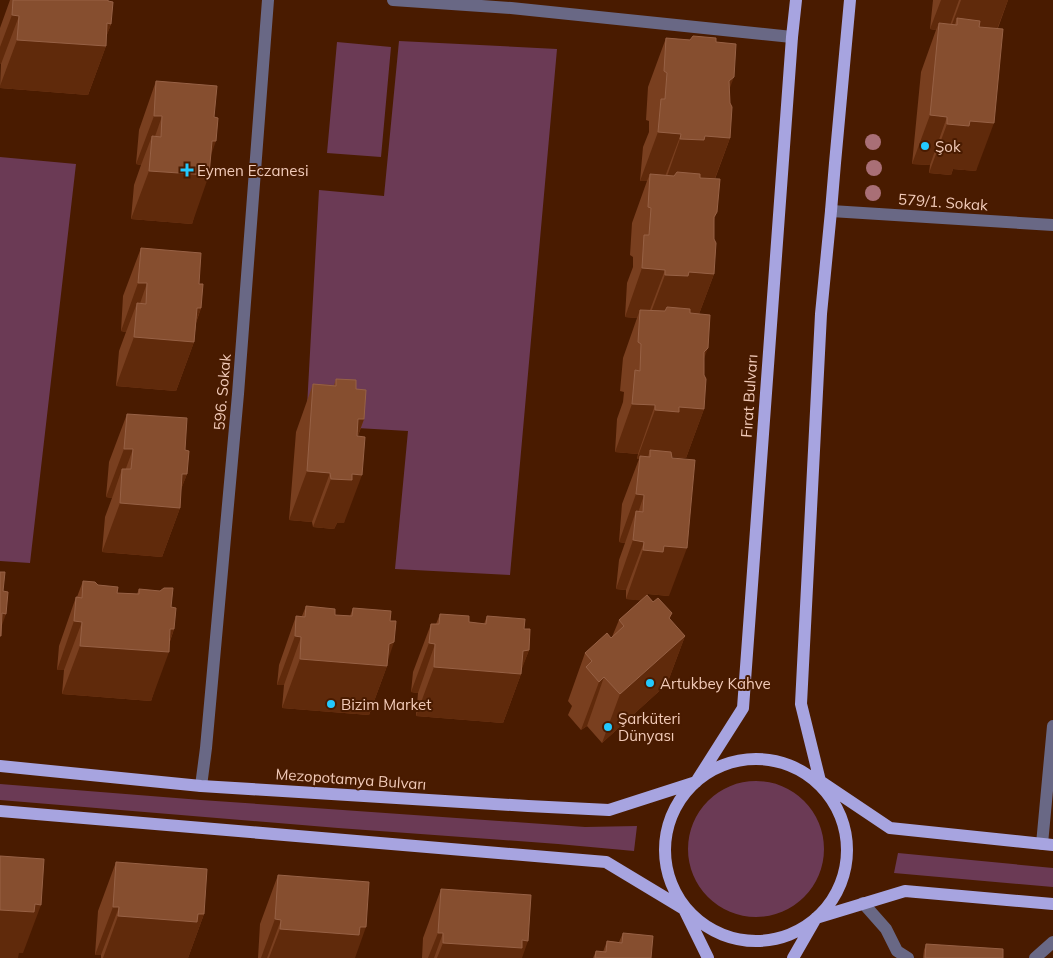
<svg xmlns="http://www.w3.org/2000/svg" width="1053" height="958" font-family="Mulish,sans-serif">
  <rect width="100%" height="100%" fill="#491b00"/>
  <path fill="#6b3a55" d="M399,41L557,49L510,575L395,569L408,431L306,425L319,190L384,196Z
    M337,42L391,47L381,157L327,153Z
    M0,157L76,164L30,563L0,561Z
    M688 849a68 68 0 1 1 136 0a68 68 0 1 1-136 0Z
    M0,784L201,800L585,827L637,826L634,851L558,844L338,828L0,800Z
    M898,853L1053,868V887L894,873Z"/>
  <g fill="none" stroke-linecap="round" stroke-linejoin="round">
    <path stroke="#696885" stroke-width="12" d="M393,0L511,8L792,37
      M831,211L1053,225
      M201,786L206,748L238,394L268,0
      M1042,844L1053,726
      M863,903L886,929L897,951L908,958
      M1035,958L1053,942"/>
    <path stroke="#a7a4e0" stroke-width="12" d="M850,0L835,163L831,211L821,314L801,704L820,781L890,828L1053,845
      M665 850a91 91 0 1 1 182 0a91 91 0 1 1-182 0Z
      M0,766L201,786L528,806L609,810L696,782L743,708L792,37L796,0
      M0,811L606,862L684,909L708,958
      M793,958L816,918L905,891L1053,904"/>
  </g>
  <g fill="#a96f76">
    <circle cx="873" cy="142" r="8"/>
    <circle cx="874" cy="168" r="8"/>
    <circle cx="873" cy="193" r="8"/>
  </g>
  <path fill="#793f1f" d="M10,0H108L111,24L106,37V46L88,95L0,88L1,64H0V28Z
    M933,0H1008L998,28L976,171L953,169L951,175L929,173L930,165L912,164L921,72L936,30L930,29Z
    M666,38L716,42L729,88L730,138L715,179L714,223V274L699,314L704,359V409L686,458L672,457L669,596L648,594L647,595L685,636L667,684L602,743L587,726L581,730L568,715L572,706L568,701L585,653L612,637L619,620L641,600L626,599V590L616,589L619,560L625,543L619,542L622,504L639,459H637L638,454L615,452L617,419L623,402L624,392L620,391L623,358L637,318L625,317L627,283L633,267V257L630,255L632,223L647,181H640L643,147L649,132V121L646,120L648,87Z
    M156,81L211,156L192,224L131,219L134,185L141,165L136,164L139,130Z
    M141,248L199,284L201,308L196,323L194,342L176,391L116,386L119,351L126,332L121,331L123,296Z
    M336,379L356,389L364,419L358,436L344,523H337L334,529L313,527L312,522L289,520L296,432L313,384L334,385Z
    M127,414L185,450L187,474L181,489L180,508L162,557L102,552L105,517L112,498L106,497L109,462Z
    M83,581L98,585L117,593L137,594L139,589L174,629L151,701L62,694L64,670H57L59,646L76,597H77Z
    M306,606L335,615L350,616L353,608L387,662V666L369,715L282,708L284,685H277L279,665L296,616H302Z
    M440,614L469,622L484,624L487,616L524,629L529,650L521,670V674L503,723L416,716L418,693L411,692L413,672L431,624H436Z
    M116,862L204,914L188,958H101V955H95L98,911Z
    M278,875L355,958H258L260,924Z
    M441,889L522,958H422L423,938Z
    M623,933L651,958H593L596,951L603,952L607,941L619,942Z
    M926,944L1003,958H923L924,950Z"/>
  <path fill="#602a0b" d="M941,0H959L948,31L939,23L936,30L930,29Z
    M961,0H1008L994,37L957,25V18L950,39L947,38Z
    M12,15L19,16L1,64H0V47Z
    M107,23L111,24L103,46H106L88,95L0,88V86L17,40Z
    M734,77L716,125L729,81Z
    M930,115L947,117L930,165L912,164Z
    M154,116H162L151,148L152,136L141,165L136,164Z
    M970,121L994,123L976,171L953,169L951,175L929,173L947,124Z
    M658,132L681,134L663,182L650,174L647,181H640Z
    M705,136L730,138L712,186L663,188L680,139Z
    M212,141H216L204,175H209L192,224L131,219L149,171Z
    M717,212L700,261L714,217Z
    M642,268L665,270L647,318L640,310L637,318L625,317Z
    M689,272L714,274L696,322L647,323L665,275Z
    M138,283H147L136,315L137,303L126,332L121,331Z
    M197,308H201L189,342H194L176,391L116,386L134,337Z
    M708,348L690,397L704,352Z
    M632,404L655,405L638,454L615,452Z
    M679,407L704,409L686,458L663,456L650,457V450L647,460L640,456L639,459H637L655,410Z
    M358,419H364L346,468Z
    M124,449H133L121,482L122,469L112,498L106,497Z
    M307,471L330,473L312,522L289,520Z
    M182,474H187L174,508H180L162,557L102,552L120,503Z
    M352,474L362,475L344,523H337L334,529L313,527L331,479Z
    M636,494L644,495L636,519V511L625,543L619,542Z
    M633,540L644,542L626,590L616,589Z
    M664,546L687,548L669,596L648,594L645,601L626,599L643,550Z
    M2,613L6,614L0,631Z
    M672,613L654,662L685,636L667,684L602,743L620,694Z
    M74,621L82,622L64,670H57Z
    M170,629H174L166,652H169L151,701L62,694L80,646Z
    M295,636L301,637L284,685H277Z
    M394,642L386,666H387L369,715L282,708L300,659Z
    M429,643L435,644L418,693L411,692Z
    M529,650L520,674H521L503,723L416,716L434,667Z
    M604,677L587,726L581,730L599,682Z
    M35,904L41,905L23,953H19L18,958H0V910Z
    M113,907H119L101,955H95Z
    M198,914H204L188,958H103L118,916Z
    M275,919L281,920L267,958H261Z
    M360,927H366L355,958H269L280,929Z
    M438,933H443L434,958H428Z
    M522,940L528,941L522,958H437L443,943Z"/>
  <path fill="#864e2f" stroke="#976145" d="M13,0H108V1L113,2L111,24L107,23L106,46L17,40L19,16L12,15Z
    M957,18L980,21L979,27L1003,29L994,123L970,121L969,126L947,124V117L930,115L939,23L957,25Z
    M693,36L716,38V42L736,44L734,77L729,81L730,103L732,107L730,138L705,136L704,140L680,139L681,134L658,132L661,99H665L667,73L664,71L666,38L690,40Z
    M156,81L217,86L214,117L218,118L216,141H212L209,175L149,171L152,136L161,137L162,116H154Z
    M677,172L700,174V178L720,179L717,212L714,217V239L716,243L714,274L689,272L688,276L665,275V270L642,268L644,235H649L651,208L648,207L650,174L674,176Z
    M141,248L201,253L199,284H203L201,308H197L194,342L134,337L137,303L146,304L147,283H138Z
    M667,307L690,309V313L710,315L708,348L704,352V375L706,379L704,409L679,407V412L655,410V405L632,404L635,370L640,371L641,344L638,342L640,310L665,311Z
    M336,379L356,380V389L366,390L364,419H358L357,436L365,437L362,475L352,474V480L331,479L330,473L307,471L313,384L336,386Z
    M127,414L187,418L185,450L189,451L187,474H182L180,508L120,503L122,469H131L133,449H124Z
    M650,450L671,452L672,458L695,460L687,548L664,546L663,552L643,550L644,542L633,540L636,511L643,512L644,495L636,494L640,456L650,457Z
    M0,572H5L3,591L8,592L6,614L2,613L1,636H0Z
    M83,581L95,582L98,585L118,587L117,593L139,594V589L160,591L164,588H173L171,607L176,608L174,629H170L169,652L80,646L82,622L74,621L76,597L82,598Z
    M647,595L653,602L658,598L672,613L669,618L685,636L620,694L604,677L599,682L586,667L592,661L585,653L607,633L611,638L624,626L619,620Z
    M306,606L335,609V615L352,616L353,608L391,611L390,621H396L394,642L389,644L387,666L300,659L301,637L295,636L296,616L305,617Z
    M440,614L469,616V622L486,624L487,616L525,619L524,629H530L529,650L523,651L521,674L434,667L435,644L429,643L431,624H439Z
    M0,856L44,859L41,905L35,904L34,912L0,910Z
    M116,862L207,869L204,914H198L197,922L118,916L119,907H113Z
    M278,875L369,882L366,927H360L359,935L280,929L281,920L275,919Z
    M441,889L531,895L528,941L522,940V948L443,943V933H438Z
    M623,933L653,936L651,958H595L596,951L606,952L607,941L622,943Z
    M926,944L1003,949V958H925Z"/>
  <g fill="#23c9fe" stroke="#491b00" stroke-width="2">
    <circle cx="925" cy="146" r="5"/>
    <path d="M184.5 162.5h5v5h5v5h-5v5h-5v-5h-5v-5h5z"/>
    <circle cx="650" cy="683" r="5"/>
    <circle cx="331" cy="704" r="5"/>
    <circle cx="608" cy="727" r="5"/>
  </g>
  <g text-anchor="middle" dominant-baseline="central" stroke-width="4" stroke-linejoin="round" paint-order="stroke">
    <g font-size="15" fill="#f2cbb9" stroke="#491b00" text-anchor="start">
      <text x="935" y="146">Şok</text>
      <text x="197" y="170">Eymen Eczanesi</text>
      <text x="660" y="683">Artukbey Kahve</text>
      <text x="341" y="704">Bizim Market</text>
      <text x="618" y="718">Şarküteri<tspan x="618" dy="17">Dünyası</tspan></text>
    </g>
    <g font-size="15" fill="#f2cbb9" stroke="#491b00">
      <text transform="translate(943 202) rotate(4)">579/1. Sokak</text>
      <text transform="translate(222 392) rotate(-85)">596. Sokak</text>
      <text transform="translate(749 396) rotate(-86)">Fırat Bulvarı</text>
      <text transform="translate(351 779) rotate(4)">Mezopotamya Bulvarı</text>
    </g>
  </g>
</svg>
